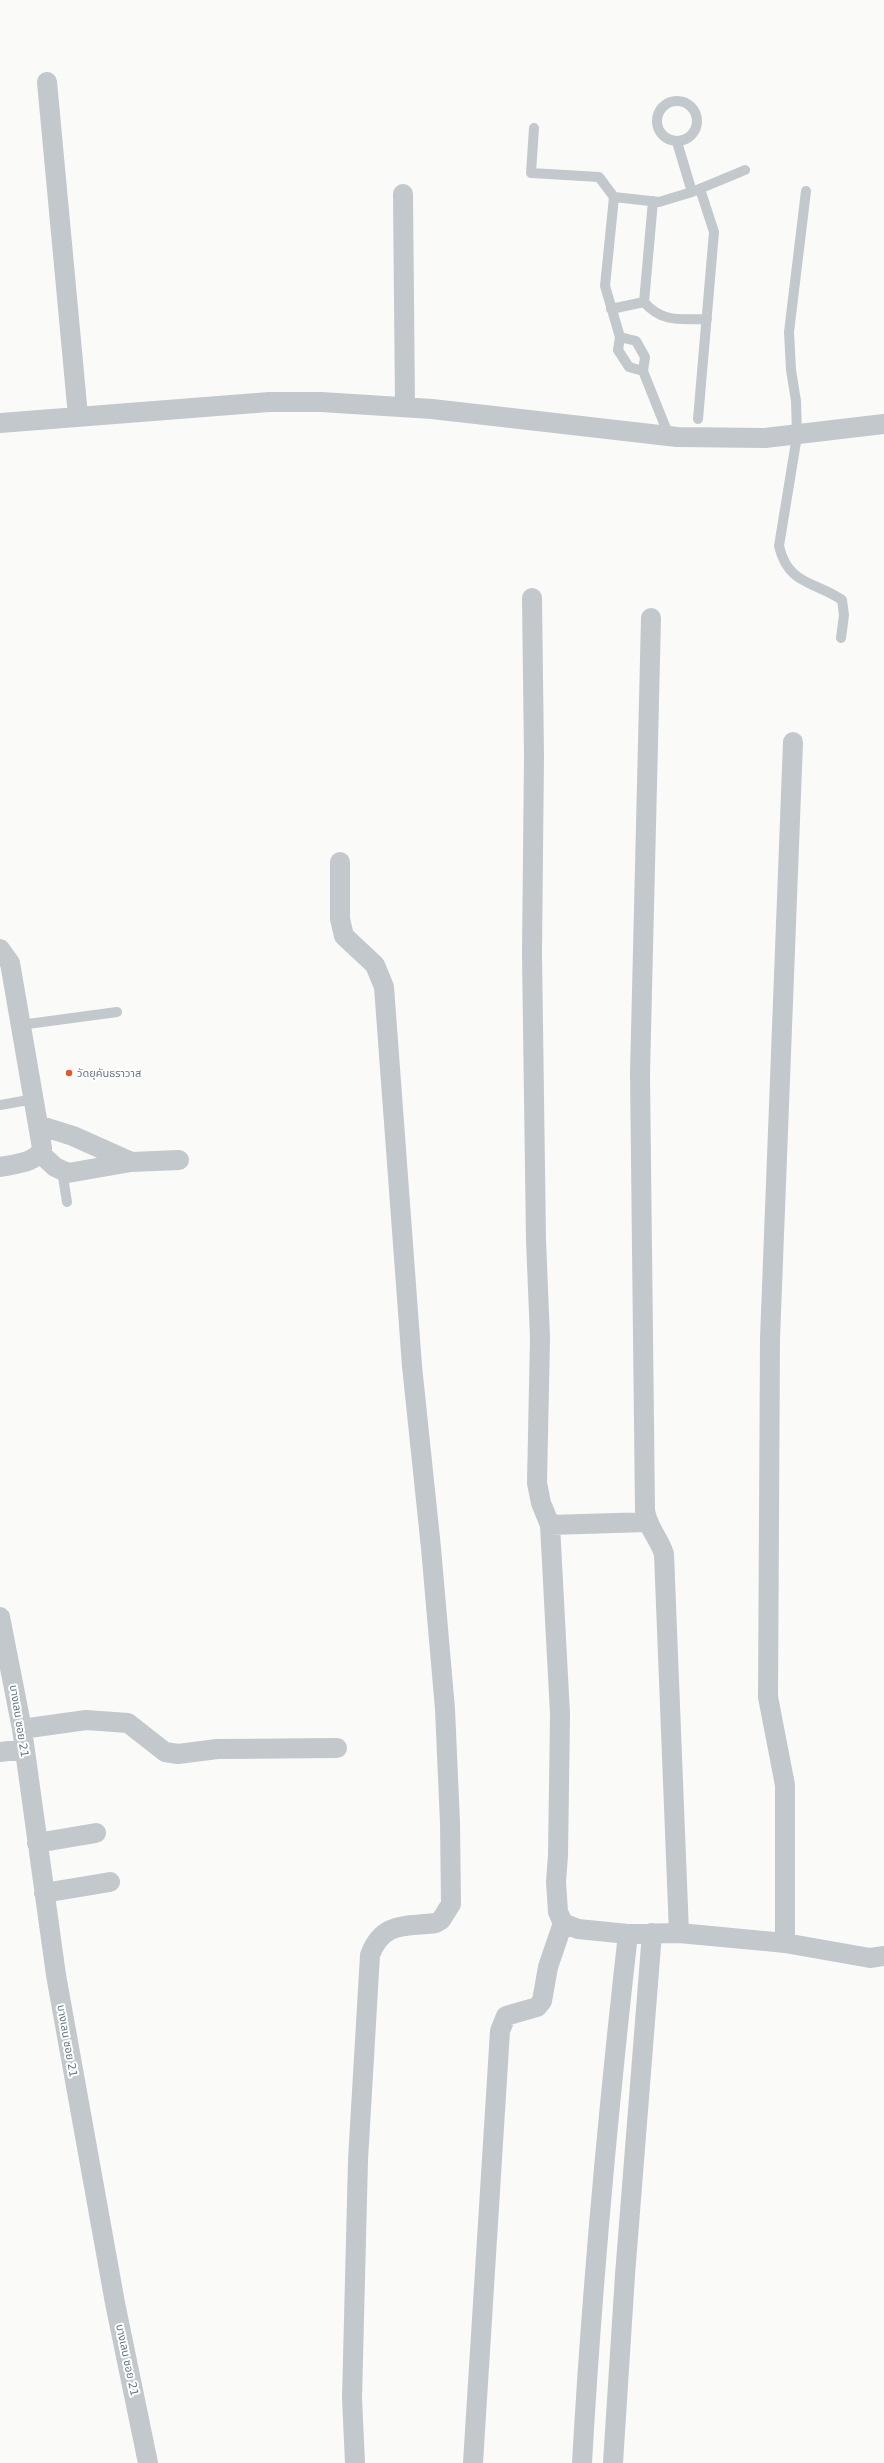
<svg xmlns="http://www.w3.org/2000/svg" width="884" height="2463" font-family="'DejaVu Sans','Noto Sans Thai',sans-serif">
  <rect width="100%" height="100%" fill="#fafaf8"/>
  <g fill="none" stroke-linecap="round" stroke-linejoin="round">
    <path stroke="#c3c8cc" stroke-width="10" d="M657 121a20 20 0 1 1 40 0a20 20 0 1 1-40 0Z
      M534,128L531,173L599,177L614,197
      M677,142L692,192
      M806,191L789,332L791,370L796,401L797,436L779,546C788,585 814,581 842,600L844,615L841,638
      M653,201L644,302C662,323 681,319 707,319
      M611,309L644,302
      M620,337L605,286L614,197L659,202L692,192L745,170
      M643,371L629,367L618,350L620,337L636,341L645,357L643,371L669,436
      M698,419L714,232L700,189
      M20,1025L117,1012
      M0,1105L34,1099
      M62,1171L67,1202"/>
    <path stroke="#c3c8cc" stroke-width="20" d="M47,82L78,416
      M403,194L405,406
      M0,423L269,402H321L432,409L677,437L765,438L884,424
      M532,598L534,756L532,954L536,1240L540,1338L537,1483L541,1503L550,1525L647,1522
      M651,618L640,1074L645,1510C647,1527 659,1538 664,1554L679,1933
      M340,862V919L344,936L375,965L384,987L412,1366L431,1548L445,1709L450,1823L451,1904L441,1920L436,1923C405,1927 383,1921 370,1955L358,2160L352,2398L355,2463
      M0,949L10,963L42,1148C38,1163 14,1164 0,1167
      M38,1125L73,1136L131,1162L179,1160
      M41,1154L55,1167L68,1173L131,1162
      M550,1525L560,1714L558,1855L556,1882L558,1912L563,1923L578,1929L628,1934L679,1933L785,1943L870,1958L884,1956
      M0,1617L22,1729L56,1975L115,2303L148,2463
      M22,1729L86,1720L128,1723L165,1752L178,1754L217,1749L337,1748
      M0,1752L24,1749
      M37,1843L96,1833
      M44,1893L110,1882
      M785,1943V1785L768,1697L770,1339L793,742
      M473,2463L500,2031L506,2016L537,2007L542,2001L548,1967L563,1923
      M582,2463C592,2286 608,2111 628,1934
      M613,2463L625,2275L652,1933"/>
  </g>
  <circle fill="#e4572e" stroke="#fff" stroke-width="1.5" cx="69" cy="1073" r="4"/>
  <g text-anchor="middle" dominant-baseline="central" stroke-width="4" stroke-linejoin="round" paint-order="stroke">
    <g font-size="11" fill="#657683" stroke="#fff" text-anchor="start">
      <text x="77" y="1073">วัดยุคันธราวาส</text>
    </g>
    <g font-size="11" fill="#657683" stroke="#fff">
      <text transform="translate(19 1721) rotate(81)">บางเลน ซอย 21</text>
      <text transform="translate(67 2041) rotate(80)">บางเลน ซอย 21</text>
      <text transform="translate(127 2360) rotate(78)">บางเลน ซอย 21</text>
    </g>
  </g>
</svg>
